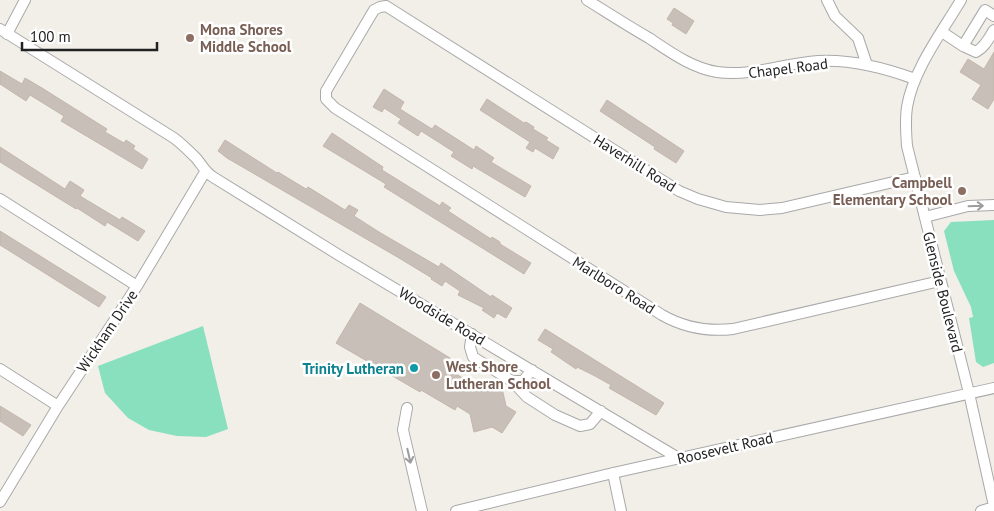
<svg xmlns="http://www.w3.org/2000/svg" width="994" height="511" font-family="'PT Sans',sans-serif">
  <rect width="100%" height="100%" fill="#f2efe9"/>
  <path fill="#88e0be" d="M994,220V363L983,367L976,362L969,318L973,317L971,307L954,271L944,231L951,222Z
    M203,326L228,429L206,437L177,436L149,430L128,418L105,393L98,366Z"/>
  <path fill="#c7bfb8" stroke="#c4b6ab" d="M674,8L694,21L686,34L672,25L673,23L667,19Z
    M994,52V99L988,109L972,99L981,85L960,72L968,59L984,69Z
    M0,71L22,84L25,78L42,88L107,129L105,132L124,143L126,140L135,146L133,149L148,159L142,169L61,121L64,116L30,95L26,101L0,84Z
    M384,89L404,102L400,109L432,129L435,125L474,150L476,146L494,158L491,162L531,186L525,197L473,166L472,169L451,156L454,152L421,131L418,136L398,123L401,119L384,108L382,112L373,107Z
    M487,99L524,123L526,122L534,127L533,129L548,138L546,140L559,148L553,159L535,148L533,152L526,148L530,142L480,110Z
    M607,100L684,151L676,163L654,149L655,147L600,111Z
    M332,133L383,167L382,170L440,206L442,202L451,208L448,211L491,239L492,237L500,242V244L531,263L524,274L384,187L386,184L323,146Z
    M225,140L277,173L278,172L306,189L308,187L345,210L349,205L358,210L354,216L379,232L439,267L441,263L491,297L492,295L512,308L506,318L497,313L494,318L482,310L484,308L458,295L460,291L445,281L442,286L431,279L432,278L399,258L227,158L218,151Z
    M0,147L65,189L70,181L84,190L80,196L120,220L122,217L145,231L138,241L107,222L105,226L77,208L76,209L0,162Z
    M0,231L106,297L99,307L0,245Z
    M360,303L450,358L445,367L483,391L502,388L506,406L516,412L502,433L492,427L474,432L470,414L457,406L455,410L421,390L420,392L336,343Z
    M545,329L664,403L656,415L609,388L611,385L595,376L577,367L576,369L551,352L553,349L538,340Z
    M0,406L31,425L23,436L0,421Z"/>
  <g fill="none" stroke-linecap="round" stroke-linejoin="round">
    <g stroke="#a9a9a9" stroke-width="12">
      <path id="minor" d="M587,0C608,13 628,26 649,38C670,52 692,68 717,72C752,77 784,63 818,61C851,59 885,68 915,79
        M827,0L835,16L858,38L867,65
        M961,0C942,32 913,70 907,107C905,120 906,133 907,146L969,393L994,506
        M0,29L174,138C182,144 189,151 196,158C202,165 205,172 213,177L342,257L680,459
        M942,32L963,46L985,10L994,16
        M7,34L25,0
        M963,46L976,52C985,47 989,38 994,30
        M915,177L782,208L760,210L726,207L698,199L679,191L386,6L380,7L374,10L326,91V99L335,108L662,315C685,328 707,332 733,329L940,281
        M0,199L137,286
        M925,217L968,206L994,205
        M472,334L470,347L473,357L512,381H523L532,370
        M0,369L58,406
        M512,381L527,397L555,415L580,426L590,424L601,411
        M407,408L403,430L422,511
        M613,473L621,511
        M0,502L58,406L137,286L205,172
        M456,511L613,473L994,388
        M981,511L994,507"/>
    </g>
    <use href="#minor" stroke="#fff" stroke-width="10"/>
  </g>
  <defs><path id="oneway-shaft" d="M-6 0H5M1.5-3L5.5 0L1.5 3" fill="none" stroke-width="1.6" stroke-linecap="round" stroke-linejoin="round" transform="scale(1.25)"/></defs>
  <g stroke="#9c9c9c">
    <use href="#oneway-shaft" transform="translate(976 206) rotate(-2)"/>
    <use href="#oneway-shaft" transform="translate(409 456) rotate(77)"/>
  </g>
  <g fill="#8d6e63" stroke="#fff" stroke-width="2">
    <circle cx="190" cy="38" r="5"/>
    <circle cx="962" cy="191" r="5"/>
    <circle cx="436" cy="375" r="5"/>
  </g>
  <circle fill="#0f9aa8" stroke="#fff" stroke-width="2" cx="414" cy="368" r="5"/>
  <g text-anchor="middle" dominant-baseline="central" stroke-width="5" stroke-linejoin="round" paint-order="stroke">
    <g font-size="15" font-weight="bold" fill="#785e54" stroke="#fff" text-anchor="start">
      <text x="200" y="29">Mona Shores<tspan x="200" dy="17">Middle School</tspan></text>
      <text x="952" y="182" text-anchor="end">Campbell<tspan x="952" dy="17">Elementary School</tspan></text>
      <text x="446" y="366">West Shore<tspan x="446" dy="17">Lutheran School</tspan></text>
    </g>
    <g font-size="15" fill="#222" stroke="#fff">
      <text transform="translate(788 68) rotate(-7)">Chapel Road</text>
      <text transform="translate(635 163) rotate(32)">Haverhill Road</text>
      <text transform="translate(614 285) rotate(32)">Marlboro Road</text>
      <text transform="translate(943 292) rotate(76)">Glenside Boulevard</text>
      <text transform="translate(442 316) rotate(31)">Woodside Road</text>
      <text transform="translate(107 331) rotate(-56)">Wickham Drive</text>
      <text transform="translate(725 448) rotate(-13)">Roosevelt Road</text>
    </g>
    <g font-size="15" font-weight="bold" fill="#0d838f" stroke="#fff" text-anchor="end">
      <text x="404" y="368">Trinity Lutheran</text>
    </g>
  </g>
  <path d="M22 42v8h135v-8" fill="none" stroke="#222222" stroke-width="2.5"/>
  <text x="30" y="42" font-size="15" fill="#222222" stroke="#ffffff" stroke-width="4" paint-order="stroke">100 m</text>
</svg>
